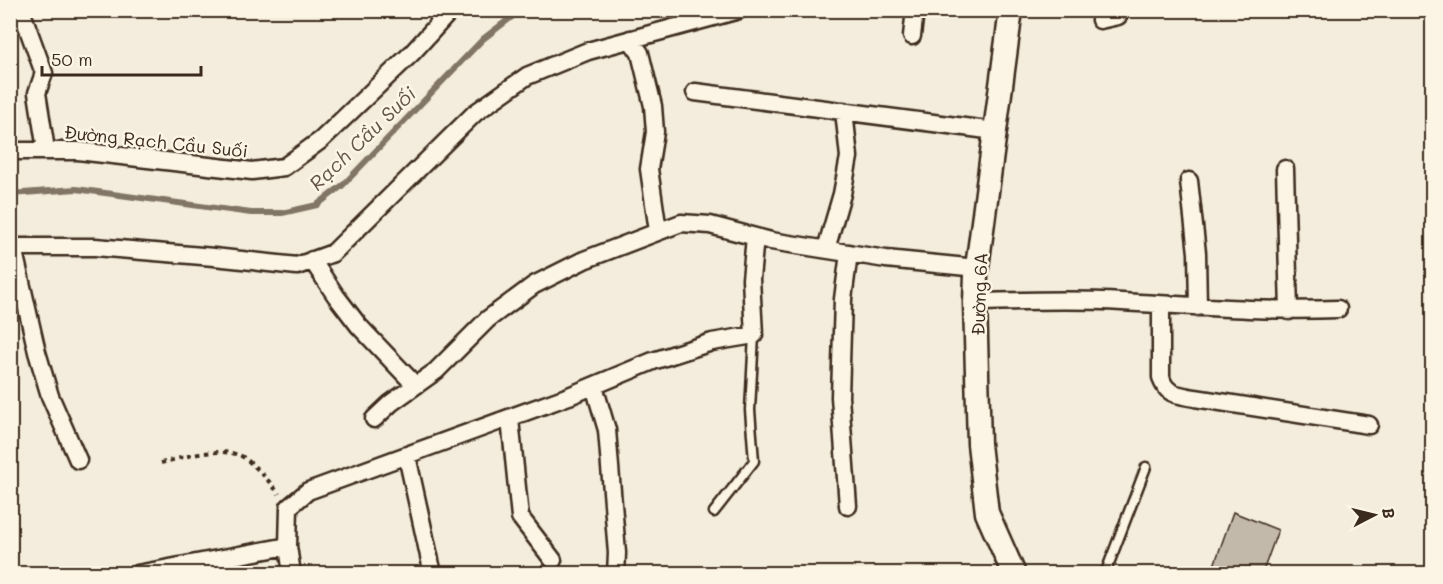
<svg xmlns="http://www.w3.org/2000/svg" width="1443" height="584" font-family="Mali,sans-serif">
  <rect width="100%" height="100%" fill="#f4eddd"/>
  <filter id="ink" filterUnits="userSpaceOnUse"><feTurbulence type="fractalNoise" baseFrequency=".0167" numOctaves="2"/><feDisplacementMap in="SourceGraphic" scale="12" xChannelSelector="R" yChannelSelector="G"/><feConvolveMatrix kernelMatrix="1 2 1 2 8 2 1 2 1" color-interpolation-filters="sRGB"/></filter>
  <g filter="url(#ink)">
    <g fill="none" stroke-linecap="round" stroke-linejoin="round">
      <path stroke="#817466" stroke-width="6" d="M10,194L76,189L251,213H282L317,205L343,185L483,39L513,16L527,10"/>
    </g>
    <path fill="#c3b9aa" stroke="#3b2a1e" stroke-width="1.5" d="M1233,512L1278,530L1262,574H1211Z"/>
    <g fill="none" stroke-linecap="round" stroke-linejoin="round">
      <g stroke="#3b2a1e" stroke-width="13">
        <path id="lane" d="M714,512L754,461L750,410L754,335
          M1105,574L1146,467"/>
      </g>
      <g stroke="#3b2a1e" stroke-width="21">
        <path id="street" d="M21,10L44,73L37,93L46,150
          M1100,20L1118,16L1120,10
          M912,36L915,10
          M630,39L640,53L653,106L655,132L649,169L658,231
          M695,92L995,131
          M10,151H78L252,171L284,167L321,140L413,52L451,10
          M1285,169L1289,311
          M1189,181L1197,253L1198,307
          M10,247H95L214,257L297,266L333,253L475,113L527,76L588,51L739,10
          M13,247L37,352L50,396L78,460
          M826,249L842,194L849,157L844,111
          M312,260L336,296L359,326L415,385
          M975,302C1024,301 1073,299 1122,302C1194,306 1265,312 1338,309
          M1161,306V377C1165,395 1179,395 1195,398L1369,425
          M594,386L607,430L617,553L616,574
          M374,419L391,403L436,371L488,319L534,285L584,260L681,223L710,225L771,241L886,259L977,268
          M510,419L520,517L553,560
          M407,456L433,574
          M848,506L840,397L843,299L849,253
          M137,574L288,546
          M292,574L288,546L289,507L308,491L569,396L653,361L712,342L754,335L751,279L755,237"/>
      </g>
      <g stroke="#3b2a1e" stroke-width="27">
        <path id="secondary" d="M1011,10L976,275L975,302L979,444L987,513L1014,574"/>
      </g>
      <path stroke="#3b2a1e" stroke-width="4" stroke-dasharray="4.5 4.5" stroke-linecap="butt" d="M161,463C184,457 216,447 239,455C251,460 272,484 279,494"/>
      <use href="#lane" stroke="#fcf5e5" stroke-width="8"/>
      <use href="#street" stroke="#fcf5e5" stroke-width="16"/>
      <use href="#secondary" stroke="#fcf5e5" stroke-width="22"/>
    </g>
  </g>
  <g text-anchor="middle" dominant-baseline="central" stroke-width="5" stroke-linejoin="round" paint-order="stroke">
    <g font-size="18" fill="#3b2a1e" stroke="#fcf5e5">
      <text transform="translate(156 141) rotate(6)">Đường Rạch Cầu Suối</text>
      <text transform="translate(979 294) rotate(-88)">Đường 6A</text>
    </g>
    <g font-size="20" font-style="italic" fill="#645548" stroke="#fcf5e5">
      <text transform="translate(362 138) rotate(-44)">Rạch Cầu Suối</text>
    </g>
  </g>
  <rect width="1443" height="584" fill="none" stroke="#fcf5e5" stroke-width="36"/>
  <rect x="18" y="18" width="1407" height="548" fill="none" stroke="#3b2a1e" stroke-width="2" filter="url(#ink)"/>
  <g transform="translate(1374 515) rotate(83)" stroke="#fcf5e5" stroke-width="4.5" paint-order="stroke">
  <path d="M0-4.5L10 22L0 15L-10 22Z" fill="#3b2a1e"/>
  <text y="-9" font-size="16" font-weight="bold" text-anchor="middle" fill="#3b2a1e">B</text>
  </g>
  <path d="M42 66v9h159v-9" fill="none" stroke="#3b2a1e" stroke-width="3"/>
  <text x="51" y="66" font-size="18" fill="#3b2a1e" stroke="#fcf5e5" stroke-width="4.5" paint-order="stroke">50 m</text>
</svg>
